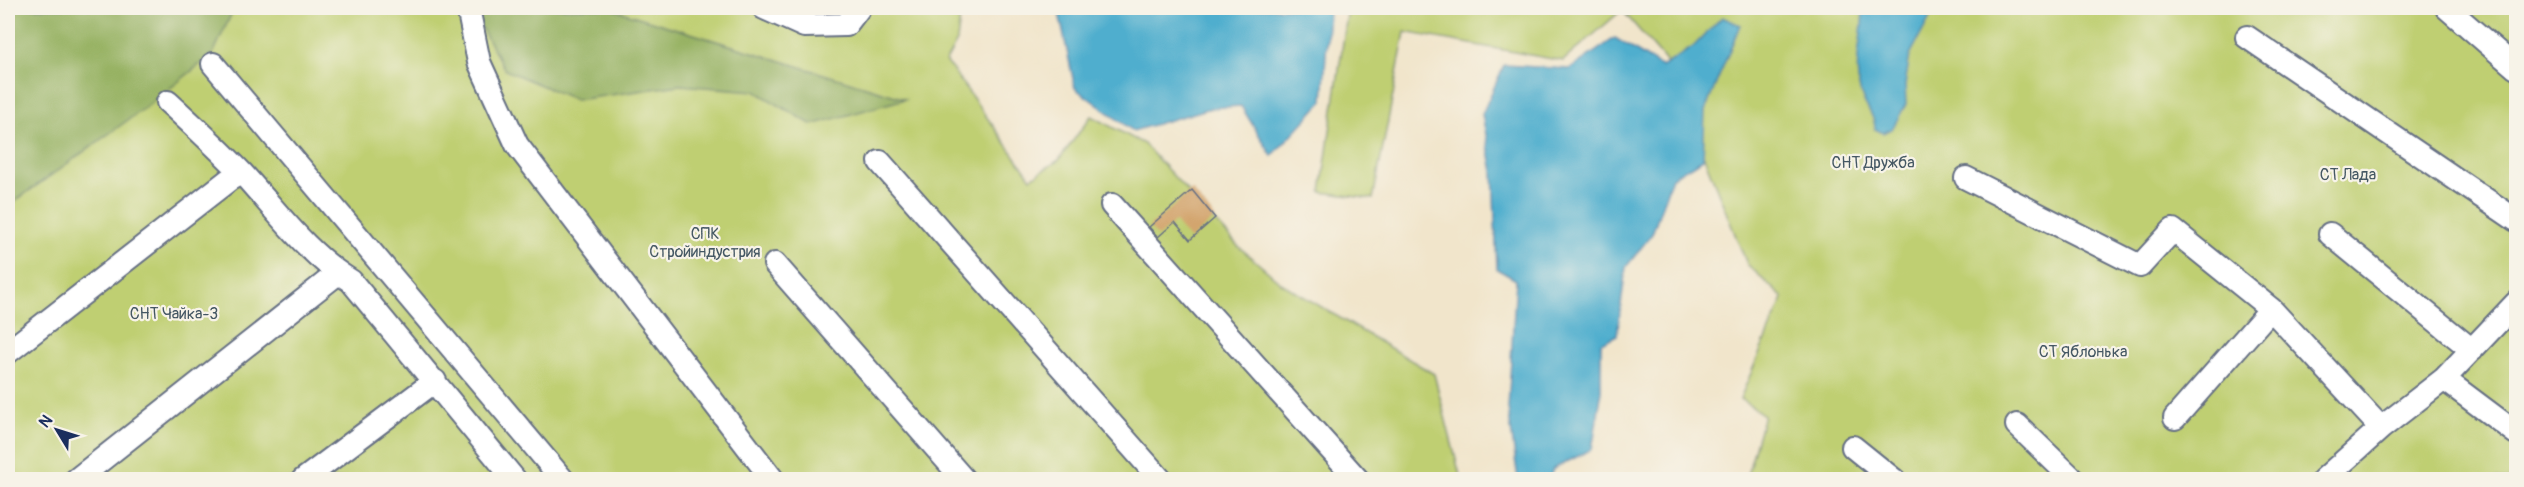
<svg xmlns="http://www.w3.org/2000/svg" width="2524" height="487" font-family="Pangolin,sans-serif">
  <rect width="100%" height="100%" fill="#f7f3e8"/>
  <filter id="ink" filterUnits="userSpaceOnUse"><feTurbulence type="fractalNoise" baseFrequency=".0167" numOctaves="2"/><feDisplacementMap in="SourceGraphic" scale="12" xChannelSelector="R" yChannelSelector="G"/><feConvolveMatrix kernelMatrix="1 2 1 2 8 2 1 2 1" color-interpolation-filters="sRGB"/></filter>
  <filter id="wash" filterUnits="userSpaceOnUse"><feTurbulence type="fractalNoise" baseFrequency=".008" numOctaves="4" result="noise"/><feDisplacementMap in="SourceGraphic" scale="24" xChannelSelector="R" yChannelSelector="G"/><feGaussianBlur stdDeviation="1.35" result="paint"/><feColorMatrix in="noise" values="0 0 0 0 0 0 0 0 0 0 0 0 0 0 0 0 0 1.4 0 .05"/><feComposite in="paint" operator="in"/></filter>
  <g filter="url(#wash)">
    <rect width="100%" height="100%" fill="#f1e5cb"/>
    <path fill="#bfcf72" stroke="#6d7f68" stroke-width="1.5" d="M234,8H961L957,41L946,61L1031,178L1059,160L1091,116L1144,144L1238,246L1281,283L1434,374L1461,479H8V206L109,133L212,54Z
      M1348,8H2516V479H1746L1764,415L1740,399L1783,298L1747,264L1665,60L1622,10L1563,61L1405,32L1373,199L1321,192Z"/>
    <path fill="#97b264" stroke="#597061" stroke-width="1.5" d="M8,8H234L213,54L149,105L8,206Z
      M470,8H609L905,99L812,125L755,91L680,85L576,100L505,70Z"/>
    <path fill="#50aece" stroke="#366e96" stroke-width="1.5" d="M1058,8H1329L1323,101L1272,156L1241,106L1211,108L1133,131L1075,88Z
      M1863,8H1935L1910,55L1905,85L1906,104L1892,129L1883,133L1875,129C1875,115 1865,107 1861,94C1852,66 1863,36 1863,8Z
      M1722,17L1740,25L1705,111L1703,159L1672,177L1652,234L1626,267L1617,335L1601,343V396L1592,449L1553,469L1549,479H1518L1508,408L1516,280L1497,269L1493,171L1482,114L1504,65L1570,69L1615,38L1662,67L1693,47Z"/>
    <g id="blocks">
      <path fill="#d3a56e" d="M1192,190L1215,218L1190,240L1175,222L1158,237L1149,227Z"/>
    </g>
  </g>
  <g filter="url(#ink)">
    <use href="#blocks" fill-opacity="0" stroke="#666f84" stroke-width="1.5"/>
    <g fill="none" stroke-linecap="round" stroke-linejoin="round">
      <g stroke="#666f84" stroke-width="26">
        <path id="minor" d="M468,8L479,62L517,145L773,480
          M764,8L804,26L846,25L859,8
          M2447,8L2516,68
          M2247,37L2516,220
          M213,64L563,480
          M168,102C193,125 218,148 242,173C276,210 307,254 351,281L515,480
          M880,162L1161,480
          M1966,178L2140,266L2173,230L2271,309L2381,428L2444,379
          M1112,205L1358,480
          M2330,234L2472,350
          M775,264L964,480
          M2516,303L2444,379L2516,433
          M8,352L230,179L241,173
          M2175,418L2271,309
          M2017,425L2074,480
          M1853,447L1894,480
          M76,480L338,273
          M303,480L435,381
          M2323,480L2381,428"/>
      </g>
      <use href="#minor" stroke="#fff" stroke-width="22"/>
    </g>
  </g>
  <g text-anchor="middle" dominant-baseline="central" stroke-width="4.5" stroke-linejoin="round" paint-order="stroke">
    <g font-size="16" fill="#445763" stroke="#f7f3e8">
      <text x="1873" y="163">СНТ Дружба</text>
      <text x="2348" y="175">СТ Лада</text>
      <text x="705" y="234">СПК<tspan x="705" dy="18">Стройиндустрия</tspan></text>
      <text x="174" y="314">СНТ Чайка-3</text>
      <text x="2083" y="352">СТ Яблонька</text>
    </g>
  </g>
  <rect width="2524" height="487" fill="none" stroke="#f7f3e8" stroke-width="30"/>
  <g transform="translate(57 430) rotate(308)" stroke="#f7f3e8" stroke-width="4.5" paint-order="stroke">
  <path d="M0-4.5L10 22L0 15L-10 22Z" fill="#1b2f5e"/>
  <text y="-9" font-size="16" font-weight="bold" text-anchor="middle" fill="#1b2f5e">N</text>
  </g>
</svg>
